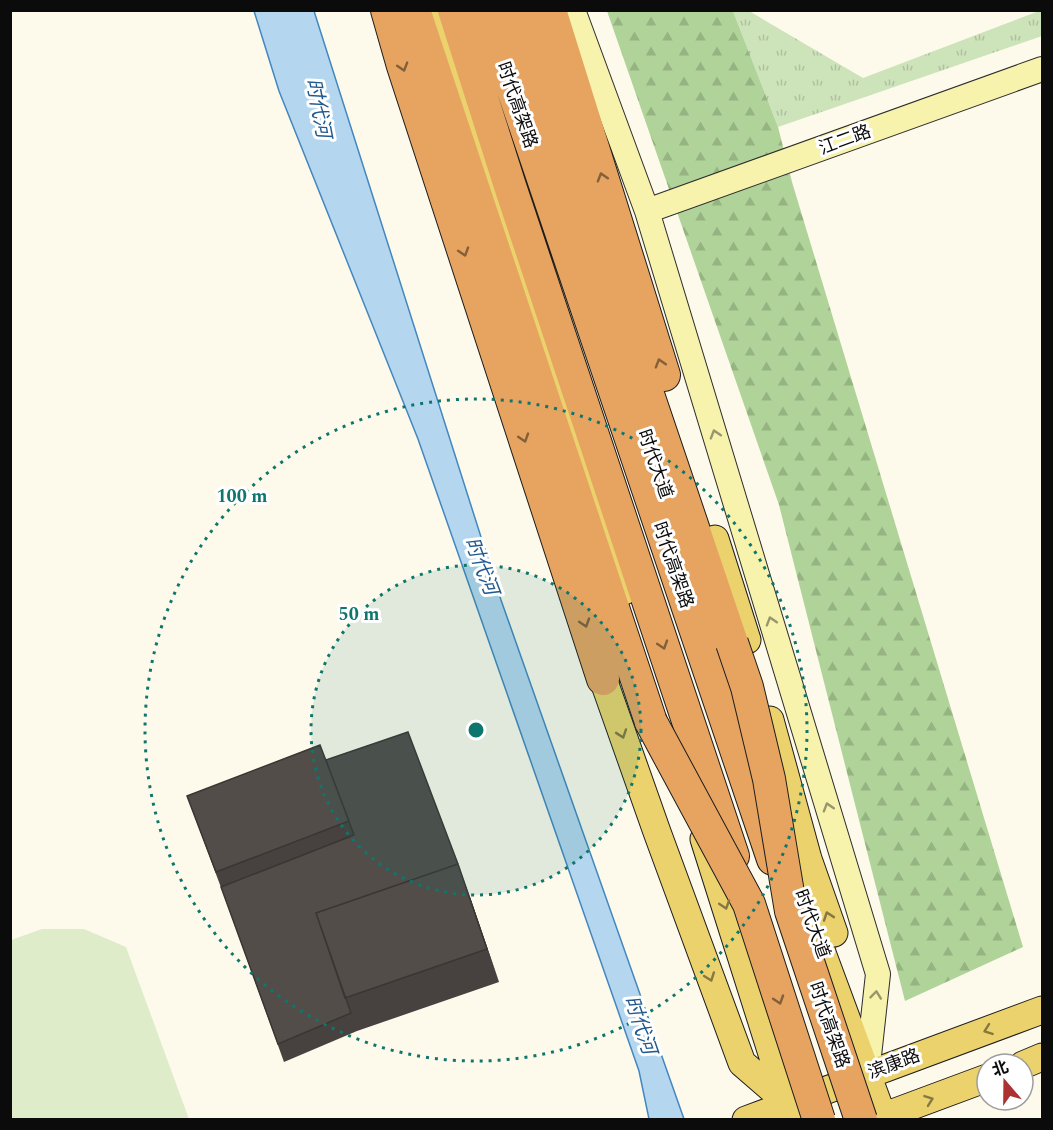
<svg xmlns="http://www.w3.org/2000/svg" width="1053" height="1130" font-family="Spectral,'Noto Sans SC',serif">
  <defs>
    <pattern id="grass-tufts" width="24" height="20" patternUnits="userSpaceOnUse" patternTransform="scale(1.5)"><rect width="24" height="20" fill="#cde3b9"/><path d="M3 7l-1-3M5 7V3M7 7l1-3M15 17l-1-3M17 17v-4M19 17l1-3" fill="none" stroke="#afc19e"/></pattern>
    <pattern id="forest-firs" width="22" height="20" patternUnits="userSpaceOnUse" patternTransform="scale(1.5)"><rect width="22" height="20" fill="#b0d399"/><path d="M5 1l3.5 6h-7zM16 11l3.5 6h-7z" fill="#96b482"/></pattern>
  </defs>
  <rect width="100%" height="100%" fill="#fdfaeb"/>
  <path fill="url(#grass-tufts)" d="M733,11H749L863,78L1039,11H1042V36L778,127Z"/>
  <path fill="url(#forest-firs)" d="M607,11H733L778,127L792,182L1023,947L905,1001L779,505Z"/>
  <path fill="#deecc9" d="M42,929H84L126,947L189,1119H11V940Z"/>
  <path fill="#b5d6ef" stroke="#4387bf" stroke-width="1.5" d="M254,11H314L501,600L684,1119H649L639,1071L418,439L279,91Z"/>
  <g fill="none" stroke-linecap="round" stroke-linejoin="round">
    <g stroke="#2d2d2d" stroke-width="26">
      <path id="secondary" d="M573,10L647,211L878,974L867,1074
        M647,211L1042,69"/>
    </g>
    <g stroke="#1c1c1c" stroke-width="29">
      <path id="primary" d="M435,10L624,591
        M715,539L747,640
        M603,679L657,832L742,1063L788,1103
        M770,720L808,859L834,933
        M704,839L793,1120
        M805,907L884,1120
        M1023,1065L1042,1057
        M746,1120L1042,1010
        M874,1120L987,1078"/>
    </g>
    <g stroke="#1c1c1c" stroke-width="34">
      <path id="highway" d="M387,10L403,66L603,679
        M414,10L651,722
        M454,10L510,186L733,856
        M486,10L773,859
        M518,10L732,643
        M550,10L664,375"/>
    </g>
    <use href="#secondary" stroke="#f7f2ac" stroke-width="24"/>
    <use href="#primary" stroke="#ebd26d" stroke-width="27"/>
    <use href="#highway" stroke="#e6a460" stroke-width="32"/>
    <g stroke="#1c1c1c" stroke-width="34" stroke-linecap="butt">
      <path id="highway-bridge" d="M732,643L747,687L769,779L791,911L861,1120
        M651,722L749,904L819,1120"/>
    </g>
    <use href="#highway-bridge" stroke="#e6a460" stroke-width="32"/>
  </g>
  <path fill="#47423f" d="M326,760L470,897L499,982L357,1031L284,1062L226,901L187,796Z"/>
  <path fill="#393633" d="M458,864L470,897L499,982L487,949Z"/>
  <path fill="#524d49" stroke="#393633" stroke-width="1.5" d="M408,732L458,864L316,913L351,1013L278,1044L221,887L354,835L326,760Z
    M320,745L349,821L216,872L187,796Z
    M458,864L487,949L345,998L316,913Z"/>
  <defs><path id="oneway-chevron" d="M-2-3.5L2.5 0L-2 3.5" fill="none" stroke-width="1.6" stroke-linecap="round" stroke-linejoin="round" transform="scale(1.5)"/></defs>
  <g stroke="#835f3a">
    <use href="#oneway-chevron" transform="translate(403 67) rotate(73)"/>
    <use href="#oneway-chevron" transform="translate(602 177) rotate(-107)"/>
    <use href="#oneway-chevron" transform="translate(464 252) rotate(72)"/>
    <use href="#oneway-chevron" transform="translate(660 363) rotate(-107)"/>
    <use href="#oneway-chevron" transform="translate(524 438) rotate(72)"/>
    <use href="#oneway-chevron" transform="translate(585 623) rotate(72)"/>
    <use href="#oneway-chevron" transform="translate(663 645) rotate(72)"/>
    <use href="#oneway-chevron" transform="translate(779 1000) rotate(72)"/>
  </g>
  <g stroke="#99966c">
    <use href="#oneway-chevron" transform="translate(715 434) rotate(-107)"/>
    <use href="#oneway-chevron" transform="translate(771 621) rotate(-107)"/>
    <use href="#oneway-chevron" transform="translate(828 807) rotate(-107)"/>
    <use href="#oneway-chevron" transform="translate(876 995) rotate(-84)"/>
  </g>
  <g stroke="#867841">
    <use href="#oneway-chevron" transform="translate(622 734) rotate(71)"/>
    <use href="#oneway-chevron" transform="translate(725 905) rotate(72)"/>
    <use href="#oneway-chevron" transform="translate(828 916) rotate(-109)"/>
    <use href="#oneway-chevron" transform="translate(710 977) rotate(70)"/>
    <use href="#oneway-chevron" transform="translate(988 1030) rotate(160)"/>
    <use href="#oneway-chevron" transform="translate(929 1100) rotate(-20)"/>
  </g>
  <circle cx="476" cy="730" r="165" fill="#0f766e" fill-opacity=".12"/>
  <g fill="none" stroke="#0f766e" stroke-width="3" stroke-dasharray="3 6">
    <circle cx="476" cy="730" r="165"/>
    <circle cx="476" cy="730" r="331"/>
  </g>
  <g text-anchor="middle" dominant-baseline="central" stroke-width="6" stroke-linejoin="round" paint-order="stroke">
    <g font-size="18" fill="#0b0b0b" stroke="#fff">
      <text transform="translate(517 105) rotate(71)">时代高架路</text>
      <text transform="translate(845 140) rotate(-20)">江二路</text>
      <text transform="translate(655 464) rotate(71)">时代大道</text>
      <text transform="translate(673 565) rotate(71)">时代高架路</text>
      <text transform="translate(812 924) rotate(70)">时代大道</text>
      <text transform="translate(829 1025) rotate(71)">时代高架路</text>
      <text transform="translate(894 1064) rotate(-20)">滨康路</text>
    </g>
    <g font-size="20" font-style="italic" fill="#225a8f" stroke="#fff">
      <text transform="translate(318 108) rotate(79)">时代河</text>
      <text transform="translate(481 566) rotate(69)">时代河</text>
      <text transform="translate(640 1025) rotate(71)">时代河</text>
    </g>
  </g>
  <circle cx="476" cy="730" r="9" fill="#0f766e" stroke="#fff" stroke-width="3"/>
  <g font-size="18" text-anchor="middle" font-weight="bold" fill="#0f766e" stroke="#fff" stroke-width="6" stroke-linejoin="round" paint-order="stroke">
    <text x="242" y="502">100 m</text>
    <text x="359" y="620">50 m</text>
  </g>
  <rect width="1053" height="1130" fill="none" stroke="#0b0b0b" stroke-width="24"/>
  <g transform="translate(1005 1082) rotate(340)"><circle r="28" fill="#ffffff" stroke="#9d9d9d" stroke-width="1.5"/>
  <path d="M0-4.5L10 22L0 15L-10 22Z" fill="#ac3232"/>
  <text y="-9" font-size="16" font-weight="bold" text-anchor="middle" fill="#0b0b0b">北</text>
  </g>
</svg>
